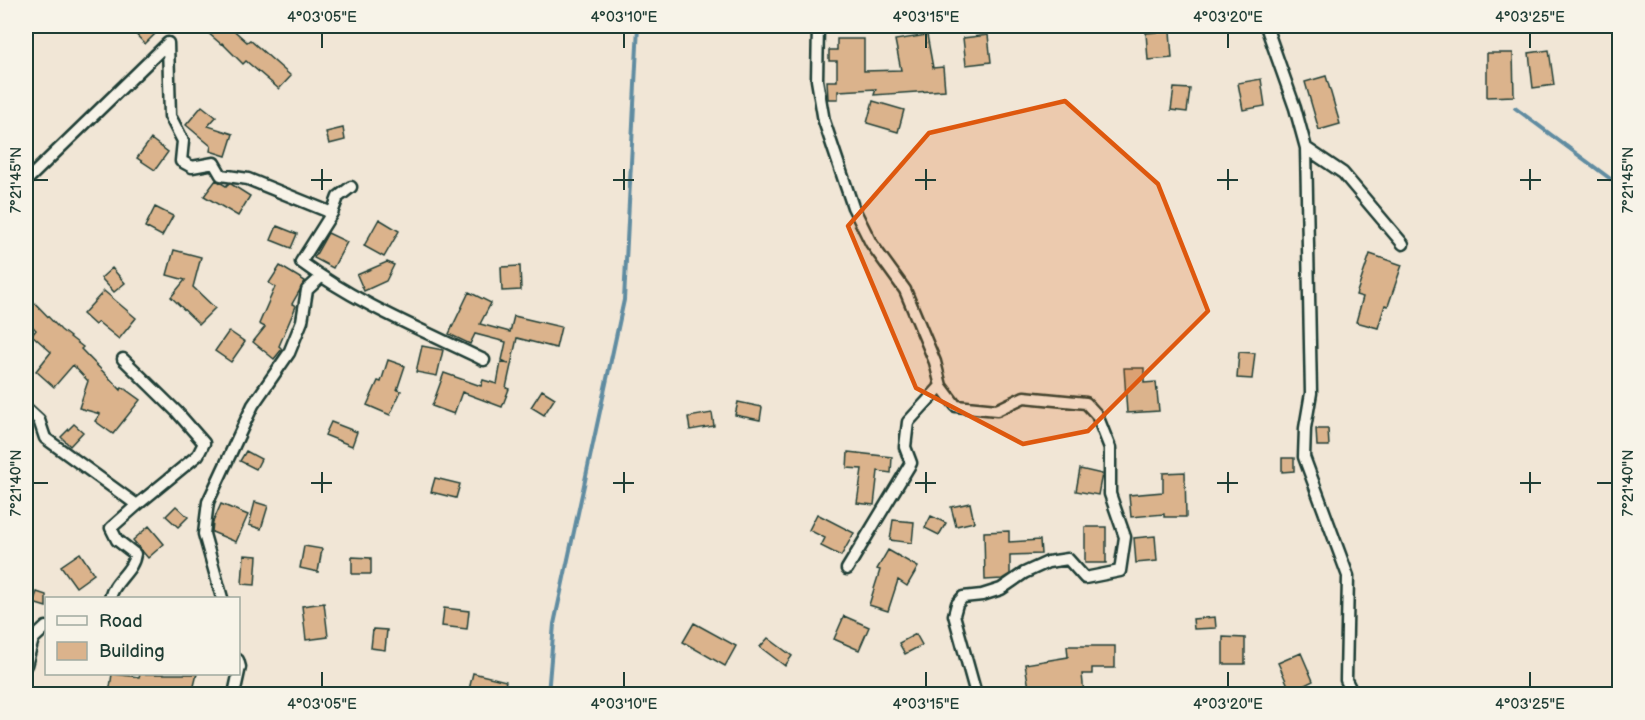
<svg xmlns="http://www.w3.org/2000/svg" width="1645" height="720" font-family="'Balsamiq Sans',sans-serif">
  <rect width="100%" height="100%" fill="#f1e6d6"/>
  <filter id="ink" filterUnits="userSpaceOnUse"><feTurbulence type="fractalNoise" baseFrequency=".0167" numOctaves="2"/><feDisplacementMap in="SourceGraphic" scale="12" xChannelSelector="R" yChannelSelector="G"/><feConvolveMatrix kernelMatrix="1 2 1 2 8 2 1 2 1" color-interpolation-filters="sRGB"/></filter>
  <g filter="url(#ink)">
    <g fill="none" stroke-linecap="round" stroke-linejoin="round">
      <path stroke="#608ca1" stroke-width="4" d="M1515,108L1620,186
        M548,694L554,624L624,300L638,26"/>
    </g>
    <path fill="#dbb38c" stroke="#1f3d34" stroke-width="1.5" d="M128,26H147L155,34L145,44Z
      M200,26H229L247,42L250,40L291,76L279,89L246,61L243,64L222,43L221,44Z
      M1170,31L1172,58L1148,60L1146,33Z
      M927,35L933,68L943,67L945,90L874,95L876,89L838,91V99H828L827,81H837V61H829V50H837V39H864V71L901,70L895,40Z
      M988,35L991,62L966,65L963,38Z
      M1549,50L1554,85L1533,88L1529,53Z
      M1487,53H1513L1514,96L1487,97Z
      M1326,76L1340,124L1319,130L1305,82Z
      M1261,79L1265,106L1243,110L1238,83Z
      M1174,88L1190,89L1187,112L1171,110Z
      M873,101L904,110L898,132L867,123Z
      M202,106L216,117L208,126L233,134L226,156L210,151L211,146L186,125Z
      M343,128L345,140L329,144L326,132Z
      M151,139L168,152L155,170L137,158Z
      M216,180L226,186L228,184H231L250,196L238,216L204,196Z
      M155,207L173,216L162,236L145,227Z
      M379,219L399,231L384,257L364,246Z
      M277,226L297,234L291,248L271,240Z
      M328,233L347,242L333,268L314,258Z
      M174,250L201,257L193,287L215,308L199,324L171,297L185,280L167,275Z
      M1370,254L1402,265L1388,306L1385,305L1378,328L1356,322L1363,297L1356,295Z
      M387,262L394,265L386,281L364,291L357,275Z
      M280,266L305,281L292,304L296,306L279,346L282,349L274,359L253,342L265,327L259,324L275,287L269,283Z
      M520,266L521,290L502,291L501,267Z
      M112,268L125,283L114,292L101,278Z
      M104,291L136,318L119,339L98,322L95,325L83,314Z
      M469,292L491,303L480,324L510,332L514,316L561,327L556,348L517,338L506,388L509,389L502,407L462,392L454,414L432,406L444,373L481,386L483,380L497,384L501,362L509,364L502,360L506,342L475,334L470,344L449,334Z
      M26,294L61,330L83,347L81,349L121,390L122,387L140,400L113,434L95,421L100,414L79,408L88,381L73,365L54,387L36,371L51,352L32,335L36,330L26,320Z
      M229,331L245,342L231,362L215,351Z
      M422,346L443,350L437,376L416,372Z
      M1239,352L1255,353L1252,379L1237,378Z
      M388,360L405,366L397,390L401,391L390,415L367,405L378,381L381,382Z
      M1124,368H1144V383L1156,382L1159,411L1127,413Z
      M542,390L555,398L544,415L531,407Z
      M738,402L762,407L760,420L735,415Z
      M712,413L714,426L690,430L688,417Z
      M331,422L357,432L352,446L325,435Z
      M74,424L83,432L70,446L61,437Z
      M1316,429H1328L1329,446H1317Z
      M246,451L261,459L256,469L240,461Z
      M848,452L892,457L891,473L878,471L874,505L857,503L862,469L847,468Z
      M1282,458H1294V471L1282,472Z
      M1080,469L1102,474L1098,495L1076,491Z
      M1185,472L1186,517H1164V514L1131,517L1129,495L1163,492V473Z
      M435,478L460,484L456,498L431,492Z
      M255,502L268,506L261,529L249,525Z
      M970,503L974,522L956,526L951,507Z
      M221,504L248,515L236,542L212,532L213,522Z
      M176,506L188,517L178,527L166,516Z
      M817,514L854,533L841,556L821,546L825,538L809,530Z
      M931,516L946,523L939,535L925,528Z
      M893,520L914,522L912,543L890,540Z
      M149,526L164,544L148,558L133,540Z
      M1085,527H1106V563H1085Z
      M1009,531V542L1040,540L1041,554L1010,555V574L1002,579L985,580L984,532Z
      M1155,536L1157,561L1136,563L1134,538Z
      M304,546L322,549L318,572L300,568Z
      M888,550L918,567L907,586L898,580L888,611L869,605L880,570L877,569Z
      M80,553L94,574L76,587L61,566Z
      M244,555L257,556L255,585L242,584Z
      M352,557L371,558V574H352Z
      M37,592L46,595V607L33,603Z
      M324,603L328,637L306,640L302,606Z
      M444,608L469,611L467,629L442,626Z
      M844,616L869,627L859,650L834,639Z
      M1215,617L1216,628L1194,629L1193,619Z
      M694,623L736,646L725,666L683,642Z
      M373,629L387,630L385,650L371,648Z
      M916,634L922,645L905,654L899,643Z
      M1223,637L1245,638V664H1223Z
      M768,638L792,656L785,666L760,647Z
      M1067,646H1115V668H1092V674H1082L1084,694H1030L1025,664L1068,657Z
      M1301,653L1313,681L1291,692L1278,663Z
      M473,673L506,681L503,694H468Z
      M112,674L139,677L140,674H197L192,694H162V693L132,689L131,694H109Z"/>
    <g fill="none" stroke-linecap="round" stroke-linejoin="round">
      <g stroke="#1f3d34" stroke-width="15">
        <path id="street" d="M818,26L817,80L824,121L853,207L871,243L905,290L935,362L941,386L956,406L997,410L1024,397L1086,403L1097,415L1110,448V494L1125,537L1120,571L1085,578L1068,559L1048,562L1024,573L1001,589L982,595L963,597L957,604L954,615L976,694
          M1266,26L1295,108L1306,148L1311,393L1305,428L1304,457L1348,576L1346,680L1353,694
          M1306,148L1343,173L1403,244
          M26,181L168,43L170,116L183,141L181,161L192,167L214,163L221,175L248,179L332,213L338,197L351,187
          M332,213L301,262C356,303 422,330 484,360
          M123,359L177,412L204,443L198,455L137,505
          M26,408L39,420L45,438L137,505L111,528L117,540L135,554C133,572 114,580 110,598
          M847,569L911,463L905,447L908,422L941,386
          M222,598L204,534L208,502L253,405L289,353L302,321L307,290L321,277
          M26,665L33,639L46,627
          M234,694L240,667L238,660"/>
      </g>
      <use href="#street" stroke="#f7f3e8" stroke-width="10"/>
    </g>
  </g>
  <path fill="#de580e" fill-opacity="0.2" stroke="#de580e" stroke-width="4.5" stroke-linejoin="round" d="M1065,101L1158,184L1208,311L1088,431L1023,444L916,388L848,226L929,133Z"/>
  <path fill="none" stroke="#1f3d34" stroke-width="2" d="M322,33V48M624,33V48M926,33V48M1228,33V48M1530,33V48M322,169V190M624,169V190M926,169V190M1228,169V190M1530,169V190M33,180H48M311,180H332M613,180H634M915,180H936M1217,180H1238M1520,180H1541M1597,180H1612M322,472V493M624,472V493M926,472V493M1228,472V493M1530,472V493M33,483H48M311,483H332M613,483H634M915,483H936M1217,483H1238M1520,483H1541M1597,483H1612M322,672V687M624,672V687M926,672V687M1228,672V687M1530,672V687"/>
  <rect width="1645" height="720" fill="none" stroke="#f7f3e8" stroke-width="66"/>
  <rect x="45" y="597" width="195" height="78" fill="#f7f3e8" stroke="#a1aaa0" stroke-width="1.5"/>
  <rect x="57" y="616" width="30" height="9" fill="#f7f3e8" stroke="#a1aaa0" stroke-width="1.5"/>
  <text x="99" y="627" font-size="18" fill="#1f3d34">Road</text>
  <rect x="57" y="642" width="30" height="18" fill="#dbb38c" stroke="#a1aaa0" stroke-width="1.5"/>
  <text x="99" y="657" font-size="18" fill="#1f3d34">Building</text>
  <rect x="33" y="33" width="1579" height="654" fill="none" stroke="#1f3d34" stroke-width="2"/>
  <g font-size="15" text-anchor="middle" fill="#1f3d34">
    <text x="322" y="22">4°03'05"E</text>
    <text x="624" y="22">4°03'10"E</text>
    <text x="926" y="22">4°03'15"E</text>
    <text x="1228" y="22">4°03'20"E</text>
    <text x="1530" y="22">4°03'25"E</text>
    <text transform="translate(16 180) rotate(-90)" y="5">7°21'45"N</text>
    <text transform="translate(1628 180) rotate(-90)" y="5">7°21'45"N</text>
    <text transform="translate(16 483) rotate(-90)" y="5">7°21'40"N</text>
    <text transform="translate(1628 483) rotate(-90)" y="5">7°21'40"N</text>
    <text x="322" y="709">4°03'05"E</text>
    <text x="624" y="709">4°03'10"E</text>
    <text x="926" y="709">4°03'15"E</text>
    <text x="1228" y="709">4°03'20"E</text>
    <text x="1530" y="709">4°03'25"E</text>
  </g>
</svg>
